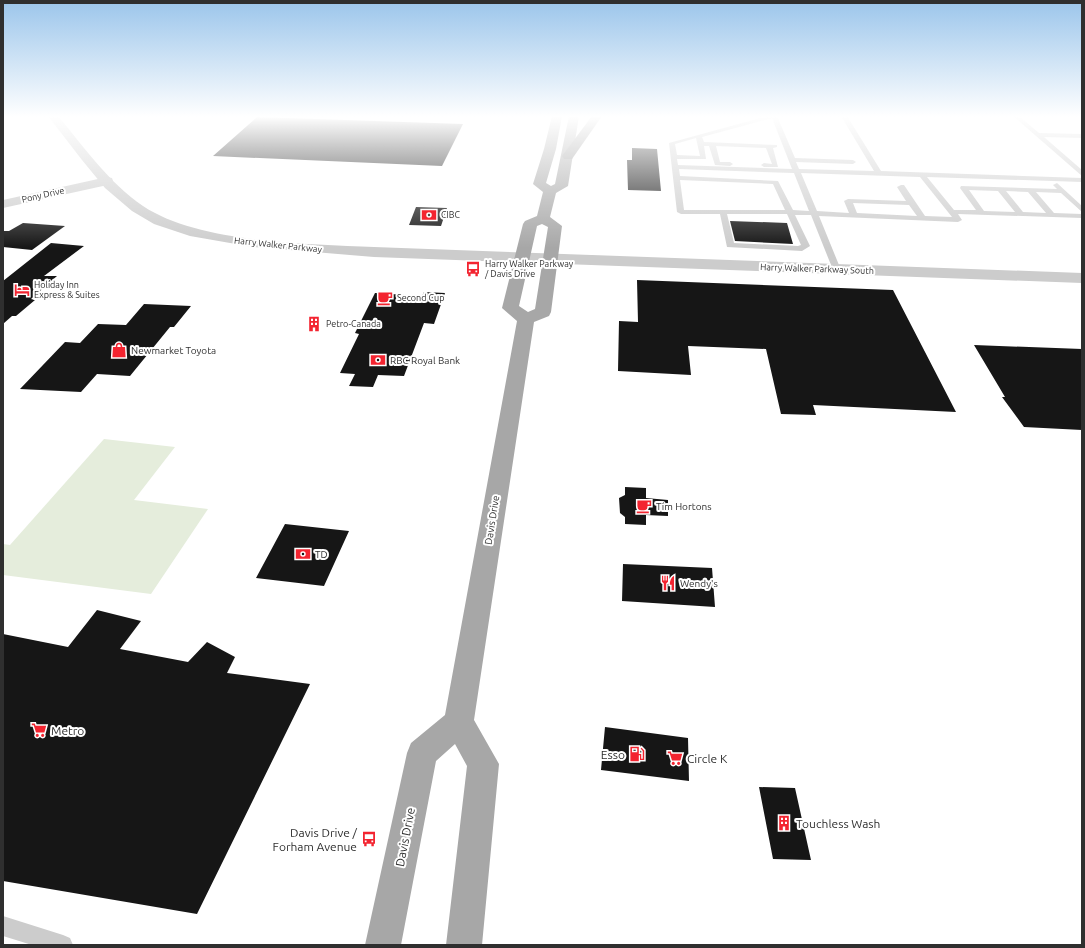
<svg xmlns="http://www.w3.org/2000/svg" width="1085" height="948" font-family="Ubuntu,sans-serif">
  <rect width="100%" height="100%" fill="#fff"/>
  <path fill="#e5eddc" d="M104,439L175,447L134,500L208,509L151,594L3,575V544L10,545Z"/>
  <path fill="#161616" d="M257,117L463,124L442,166L213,156Z
    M632,148L657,149L661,191L628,190L627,160H632Z
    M416,207L447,208L441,226L409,225Z
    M730,221L787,223L793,244L735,241Z
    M23,223L65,226L32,250L3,247V231H9Z
    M51,243L84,246L44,276H57L31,299L35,300L16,316H12L3,324V281Z
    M637,280L893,290L956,412L813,405L816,415L781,414L766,349L688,346L691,375L618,371L619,321L638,322Z
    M424,292L445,293L434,324L424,323L404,376L378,375L373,387L349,386L355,374L340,373L359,334L355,333L375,293L422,296Z
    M144,304L191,306L174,327H170L130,376L97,374L81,392L20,389L65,342L80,343L98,324L126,325Z
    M974,345L1082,349V430L1024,427L1002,397H1005Z
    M625,487L646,488V498L668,500V516L646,515V525L625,524V517L620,513L619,498L625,495Z
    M285,524L349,531L324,586L256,578Z
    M623,564L712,568L715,607L622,601Z
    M97,610L141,621L120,649L188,662L207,642L235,657L227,673L310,684L197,914L3,881V634L68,647Z
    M605,727L688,738L689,781L601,770Z
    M759,787L795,788L811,860L773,859Z"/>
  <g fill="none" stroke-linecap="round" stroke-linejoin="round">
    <path fill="#ccc" fill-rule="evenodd" d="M768,116H777L795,158L853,160L856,162L853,164L796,162L799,169L874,171L841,116H847L881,171L1082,178V182L927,177L954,210H976L960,188L961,186L1057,189L1053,185L1057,183L1082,206V212L1061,193L1036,192L1054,213L1082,214V218L958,214L962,220L958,222L819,216L841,270L837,273L833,270L811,215H795L810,246L802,251L727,247L720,214H681L677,212L669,143ZM772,118L792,169L678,165L677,159H706L704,146H709L715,165L730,166L733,164L730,162H720L716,146L766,148L772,164L764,163L761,165L764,167H778L773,148L777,147V145L704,142L702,137ZM696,138L700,156L677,155L675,144ZM679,169L794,173L809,211L793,210L778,181L680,176ZM801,173L920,177L952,217L925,216L904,185H901L897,187L906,201L848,199L844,201L849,213L817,211ZM680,180L773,184L785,210H684ZM969,190L998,191L1015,212L984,211ZM1006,191L1028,192L1046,213L1023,212ZM853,203L909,205L917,216L857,213ZM727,214H787L801,245L798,246L734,243Z
      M1013,116H1019L1039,133L1082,134V138L1044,137L1082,170V176Z
      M3,916L63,935L70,938L73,945H32L3,936Z"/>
    <path fill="#ccc" fill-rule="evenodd" d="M107,177L112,178L113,181L112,184L3,208V200Z"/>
    <path fill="#ccc" fill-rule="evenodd" d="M48,116H58C84,147 109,183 143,206C198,243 308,244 374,247L1082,273V283L374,257L253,247L190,236L154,224L132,211L105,188L82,160Z"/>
    <path fill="#a7a7a7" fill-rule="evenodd" d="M552,116H562L556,149L546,183L551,186L555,184L569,116H579L568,186L556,193L550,217L562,226L551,312L549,316L534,322L474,720L499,764L482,945H446L467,766L455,744L436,761L401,945H365L407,753L411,743L445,715L517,321L502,308L523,224L525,221L537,216L543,192L533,184L544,149ZM542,224L548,227L535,309L528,312L519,306L537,226Z"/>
    <path fill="#969696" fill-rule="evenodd" d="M592,116H602L572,159H564L562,156Z"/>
  </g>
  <linearGradient id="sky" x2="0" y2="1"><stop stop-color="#9bc5eb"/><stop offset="0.47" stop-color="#fff"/><stop offset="1" stop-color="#fff" stop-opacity="0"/></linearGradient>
  <rect width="1085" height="248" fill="url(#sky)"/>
  <defs>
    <g id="bank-bare" transform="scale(1.2)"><path d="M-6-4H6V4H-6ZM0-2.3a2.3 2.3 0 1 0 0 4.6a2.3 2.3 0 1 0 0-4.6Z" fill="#f32430" stroke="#fff" stroke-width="2.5" paint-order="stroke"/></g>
    <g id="bus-bare" transform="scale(1.2)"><path d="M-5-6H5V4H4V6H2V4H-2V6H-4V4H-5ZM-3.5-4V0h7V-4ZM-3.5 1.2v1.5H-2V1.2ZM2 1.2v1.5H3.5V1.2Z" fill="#f32430" stroke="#fff" stroke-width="2.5" paint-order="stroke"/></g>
    <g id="hotel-bare" transform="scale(1.2)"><path d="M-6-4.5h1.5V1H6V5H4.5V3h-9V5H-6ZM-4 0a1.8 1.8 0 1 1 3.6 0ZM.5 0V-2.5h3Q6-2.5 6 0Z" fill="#f32430" stroke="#fff" stroke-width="2.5" paint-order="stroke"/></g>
    <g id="cafe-bare" transform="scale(1.2)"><path d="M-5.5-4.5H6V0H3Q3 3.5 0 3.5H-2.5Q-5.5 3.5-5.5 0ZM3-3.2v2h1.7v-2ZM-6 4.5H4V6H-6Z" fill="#f32430" stroke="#fff" stroke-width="2.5" paint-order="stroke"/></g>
    <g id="building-bare" transform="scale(1.2)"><path d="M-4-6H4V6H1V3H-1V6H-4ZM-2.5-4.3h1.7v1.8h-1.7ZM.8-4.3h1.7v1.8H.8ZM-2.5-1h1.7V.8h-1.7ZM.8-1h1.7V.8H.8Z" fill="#f32430" stroke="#fff" stroke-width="2.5" paint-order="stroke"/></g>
    <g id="shop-bare" transform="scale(1.2)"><path d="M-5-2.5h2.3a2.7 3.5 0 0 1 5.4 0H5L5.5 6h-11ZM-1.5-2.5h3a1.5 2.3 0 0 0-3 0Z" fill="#f32430" stroke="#fff" stroke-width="2.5" paint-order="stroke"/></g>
    <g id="restaurant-bare" transform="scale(1.2)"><path d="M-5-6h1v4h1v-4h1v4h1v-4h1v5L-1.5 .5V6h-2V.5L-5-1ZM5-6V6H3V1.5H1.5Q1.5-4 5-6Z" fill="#f32430" stroke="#fff" stroke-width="2.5" paint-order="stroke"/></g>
    <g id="supermarket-bare" transform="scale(1.2)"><path d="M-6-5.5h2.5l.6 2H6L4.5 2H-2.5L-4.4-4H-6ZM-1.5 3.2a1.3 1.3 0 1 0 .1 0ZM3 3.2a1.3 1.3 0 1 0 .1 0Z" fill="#f32430" stroke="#fff" stroke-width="2.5" paint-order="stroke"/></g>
    <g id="fuel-bare" transform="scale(1.2)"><path d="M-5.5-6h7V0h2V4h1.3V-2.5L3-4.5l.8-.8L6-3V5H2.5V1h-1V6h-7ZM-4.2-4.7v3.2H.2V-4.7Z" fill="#f32430" stroke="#fff" stroke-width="2.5" paint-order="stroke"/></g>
  </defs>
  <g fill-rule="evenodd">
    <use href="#bank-bare" x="429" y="215"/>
    <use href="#bus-bare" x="473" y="269"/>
    <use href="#hotel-bare" x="22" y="290"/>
    <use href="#cafe-bare" x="385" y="298"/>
    <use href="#building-bare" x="314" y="324"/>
    <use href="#shop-bare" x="119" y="350"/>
    <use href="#bank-bare" x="378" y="360"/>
    <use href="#cafe-bare" x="644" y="506"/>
    <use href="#bank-bare" x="303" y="554"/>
    <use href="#restaurant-bare" x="668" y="583"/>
    <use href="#supermarket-bare" x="39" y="730"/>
    <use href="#fuel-bare" x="637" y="754"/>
    <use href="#supermarket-bare" x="675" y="758"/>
    <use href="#building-bare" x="784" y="823"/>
    <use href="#bus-bare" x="369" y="839"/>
  </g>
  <g text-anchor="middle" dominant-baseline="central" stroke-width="4" stroke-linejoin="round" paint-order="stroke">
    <g font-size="9" fill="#2f2f2f" stroke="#fff">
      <text transform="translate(43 195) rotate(-13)">Pony Drive</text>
      <text transform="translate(278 245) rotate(6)">Harry Walker Parkway</text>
      <text transform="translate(817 269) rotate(2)">Harry Walker Parkway South</text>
    </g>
    <g font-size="9" fill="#2f2f2f" stroke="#fff" text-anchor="start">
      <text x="441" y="215">CIBC</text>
      <text x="485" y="264">Harry Walker Parkway<tspan x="485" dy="10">/ Davis Drive</tspan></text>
      <text x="34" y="285">Holiday Inn<tspan x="34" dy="10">Express &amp; Suites</tspan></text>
      <text x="397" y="298">Second Cup</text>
      <text x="326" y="324">Petro-Canada</text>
    </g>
    <g font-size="10" fill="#2f2f2f" stroke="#fff" text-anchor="start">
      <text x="131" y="350">Newmarket Toyota</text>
      <text x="390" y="360">RBC Royal Bank</text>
      <text x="656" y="506">Tim Hortons</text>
      <text x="315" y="554">TD</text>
      <text x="680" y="583">Wendy's</text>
    </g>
    <g font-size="10" fill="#2f2f2f" stroke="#fff">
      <text transform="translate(492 520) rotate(-81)">Davis Drive</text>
    </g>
    <g font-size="12" fill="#2f2f2f" stroke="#fff" text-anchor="start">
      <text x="51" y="730">Metro</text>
      <text x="625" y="754" text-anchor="end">Esso</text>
      <text x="687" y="758">Circle K</text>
      <text x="796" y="823">Touchless Wash</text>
      <text x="357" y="832" text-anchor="end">Davis Drive /<tspan x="357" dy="14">Forham Avenue</tspan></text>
    </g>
    <g font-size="12" fill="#2f2f2f" stroke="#fff">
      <text transform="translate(405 837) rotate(-79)">Davis Drive</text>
    </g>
  </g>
  <rect width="1085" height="948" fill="none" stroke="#2f2f2f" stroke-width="8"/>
</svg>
